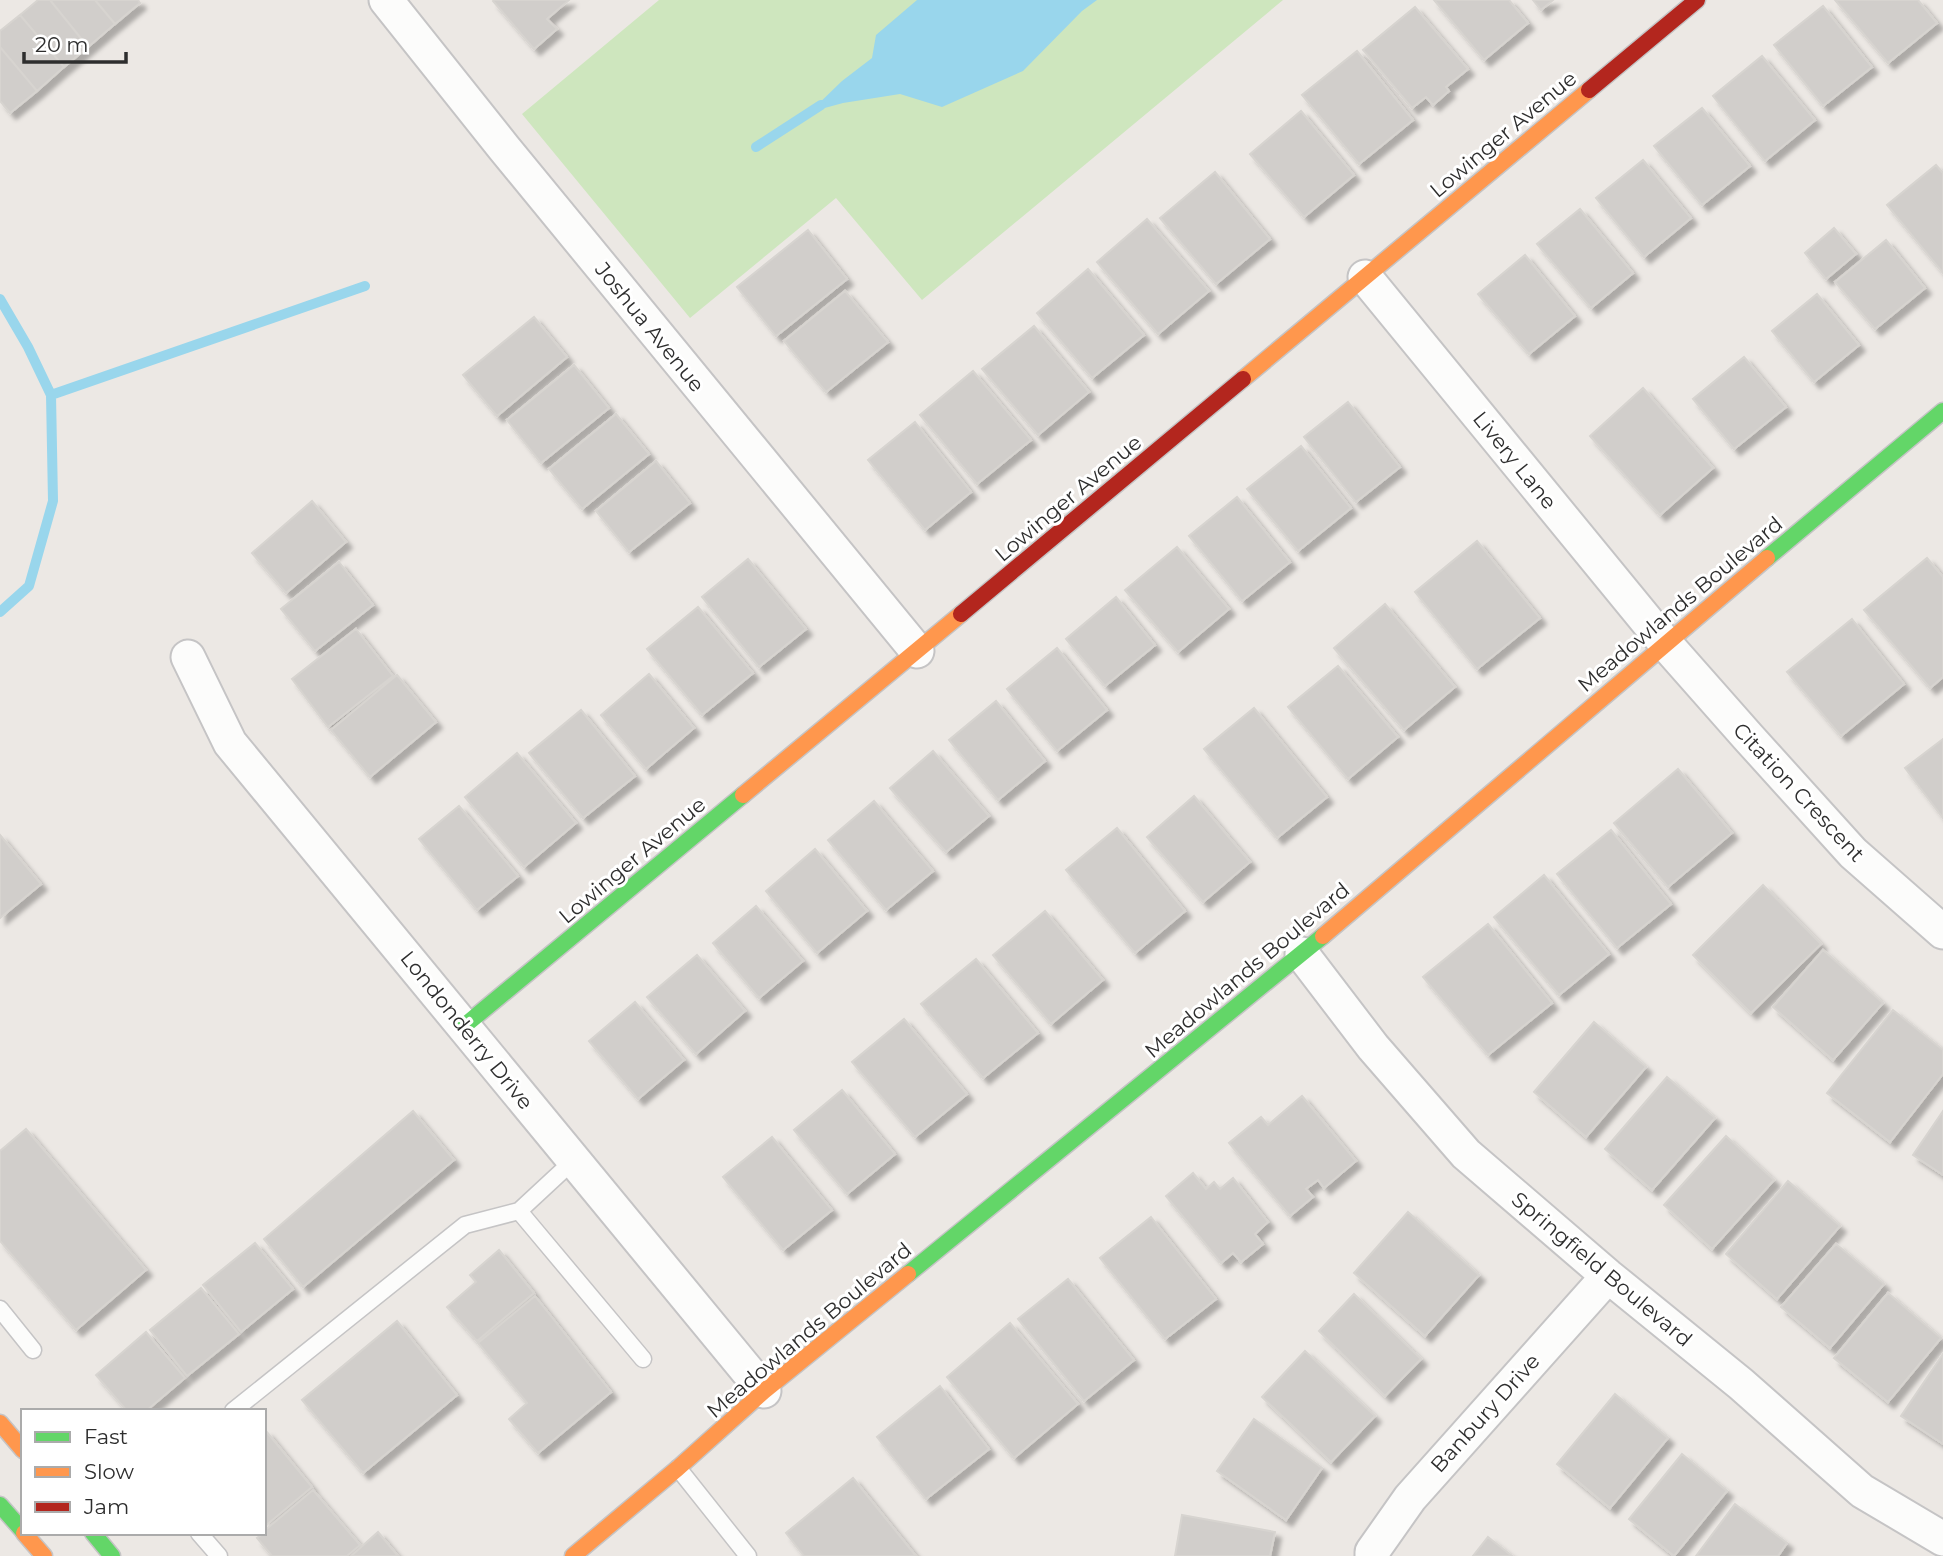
<svg xmlns="http://www.w3.org/2000/svg" width="1943" height="1556" font-family="Montserrat,sans-serif">
  <defs>
    <filter id="shadow"><feDropShadow dx="6" dy="6" stdDeviation="2" flood-color="#0004"/></filter>
  </defs>
  <rect width="100%" height="100%" fill="#ece8e4"/>
  <path fill="#cee6be" d="M659,0H1283L922,300L836,198L690,318L522,114Z"/>
  <path fill="#99d6ec" d="M917,0H1097L1082,11L1023,71L942,107L900,94L843,103L810,112L842,81L872,58L876,35Z"/>
  <g fill="none" stroke-linecap="round" stroke-linejoin="round">
    <path stroke="#99d6ec" stroke-width="10" d="M756,147L821,105
      M0,299L28,347L51,395L53,501L29,586L0,612
      M51,395L365,286"/>
  </g>
  <path fill="#d1cecb" stroke="#d7d4d0" stroke-width="2" filter="url(#shadow)" d="M38,0H50L88,47L64,67L20,15Z
    M50,0H95L115,24L88,47Z
    M95,0H138L140,3L115,24Z
    M494,0H569L547,19L557,29L534,49L493,1Z
    M1434,0H1509L1528,23L1484,60Z
    M1533,0H1553L1541,10Z
    M1835,0H1918L1937,23L1888,63Z
    M1823,6L1872,67L1823,106L1774,45Z
    M1415,7L1468,69L1446,87L1449,91L1433,105L1426,97L1412,108L1363,50Z
    M20,15L64,67L37,91L0,47V31Z
    M0,47L37,91L10,113L0,101Z
    M1357,51L1413,120L1359,164L1302,95Z
    M1762,56L1815,120L1765,161L1713,96Z
    M1702,108L1750,166L1702,205L1654,146Z
    M1301,111L1354,175L1304,217L1250,154Z
    M1643,160L1691,218L1644,257L1596,198Z
    M1936,165L1943,173V273L1887,205Z
    M1215,172L1270,239L1216,284L1160,218Z
    M1580,209L1633,273L1591,308L1537,244Z
    M1147,219L1209,291L1158,334L1097,262Z
    M1834,228L1856,254L1826,279L1805,253Z
    M808,230L847,279L776,336L737,287Z
    M1886,240L1925,288L1875,329L1835,282Z
    M1525,255L1575,316L1529,354L1478,294Z
    M1088,269L1144,335L1092,378L1037,313Z
    M845,291L888,342L826,392L784,341Z
    M1817,294L1859,345L1814,382L1772,331Z
    M534,317L567,357L497,416L463,375Z
    M1034,326L1089,392L1038,435L982,369Z
    M1744,357L1786,407L1734,449L1693,399Z
    M574,365L609,408L541,463L507,420Z
    M973,371L1031,440L977,484L920,415Z
    M1643,388L1713,468L1660,515L1590,436Z
    M1348,402L1400,467L1356,502L1304,437Z
    M616,414L649,454L582,509L549,469Z
    M915,422L971,492L925,530L868,460Z
    M1301,446L1351,508L1298,551L1247,489Z
    M656,461L690,503L629,552L596,511Z
    M1237,497L1290,562L1242,601L1189,536Z
    M312,501L346,542L286,593L252,553Z
    M1477,541L1540,618L1477,669L1415,592Z
    M1177,547L1229,609L1178,652L1125,590Z
    M1927,558L1943,577V677L1930,688L1864,610Z
    M748,559L806,629L759,667L702,597Z
    M339,562L373,605L315,651L281,609Z
    M1116,597L1155,645L1105,686L1066,639Z
    M1385,604L1455,687L1404,730L1334,648Z
    M698,607L753,673L702,715L647,649Z
    M1852,619L1904,684L1841,736L1787,672Z
    M356,629L393,676L328,727L292,679Z
    M1057,648L1107,710L1057,751L1007,689Z
    M1338,666L1398,737L1348,779L1288,707Z
    M649,674L694,728L646,769L601,715Z
    M397,675L436,722L370,777L331,730Z
    M996,701L1045,761L998,800L949,740Z
    M1254,708L1327,797L1277,838L1204,749Z
    M581,710L635,776L583,818L529,753Z
    M1943,739V818L1905,768Z
    M933,751L989,816L946,852L890,788Z
    M517,753L576,823L524,867L465,797Z
    M1678,769L1732,833L1668,887L1614,823Z
    M1194,796L1250,862L1203,902L1147,837Z
    M874,801L933,871L886,910L828,840Z
    M459,806L518,876L477,910L419,839Z
    M1117,828L1185,911L1135,953L1066,870Z
    M1611,830L1671,904L1617,948L1557,874Z
    M0,835L41,884L0,918Z
    M815,849L867,911L817,953L766,891Z
    M1544,875L1609,954L1559,995L1494,917Z
    M1763,885L1821,944L1751,1013L1693,955Z
    M756,906L803,961L759,998L713,943Z
    M1045,911L1103,980L1051,1024L993,955Z
    M1488,924L1552,1003L1488,1055L1423,977Z
    M1823,950L1883,1003L1833,1060L1773,1007Z
    M697,955L745,1011L696,1054L647,997Z
    M976,959L1038,1033L983,1078L921,1004Z
    M635,1002L684,1060L638,1099L589,1041Z
    M1893,1010L1943,1050V1074L1890,1142L1827,1093Z
    M904,1019L967,1094L915,1137L852,1062Z
    M1594,1022L1646,1067L1586,1137L1534,1092Z
    M1667,1077L1715,1118L1652,1190L1605,1149Z
    M842,1090L895,1154L847,1194L794,1130Z
    M1302,1096L1356,1161L1324,1188L1318,1180L1306,1189L1313,1197L1290,1216L1229,1143L1261,1117L1268,1125Z
    M413,1111L454,1160L303,1287L264,1239Z
    M1943,1111V1175L1913,1155Z
    M26,1129L146,1270L76,1330L0,1241V1151Z
    M1726,1136L1774,1180L1712,1249L1664,1205Z
    M772,1137L832,1210L783,1250L723,1177Z
    M1193,1173L1206,1189L1214,1182L1220,1189L1233,1178L1268,1222L1255,1234L1263,1244L1241,1262L1233,1253L1221,1263L1166,1196Z
    M1788,1181L1840,1226L1777,1299L1726,1254Z
    M1408,1212L1479,1275L1425,1336L1354,1273Z
    M1151,1217L1216,1299L1165,1339L1100,1258Z
    M255,1243L293,1289L241,1332L203,1285Z
    M1836,1244L1884,1284L1830,1348L1781,1307Z
    M499,1250L534,1293L477,1341L447,1307L476,1282L470,1275Z
    M1068,1279L1134,1360L1084,1401L1018,1319Z
    M201,1288L239,1334L187,1376L150,1330Z
    M1888,1293L1941,1338L1888,1402L1834,1358Z
    M1354,1294L1421,1359L1385,1396L1319,1331Z
    M535,1296L611,1392L538,1453L509,1419L527,1403L478,1343Z
    M397,1321L457,1395L363,1473L302,1400Z
    M1010,1323L1078,1404L1014,1458L947,1377Z
    M146,1332L185,1378L146,1411H127L96,1375Z
    M1305,1351L1375,1416L1331,1462L1262,1397Z
    M1943,1354V1444L1901,1416Z
    M940,1386L989,1449L926,1499L877,1437Z
    M1615,1394L1668,1438L1610,1508L1557,1464Z
    M1254,1419L1322,1468L1286,1520L1217,1471Z
    M266,1431L312,1487L264,1527V1432Z
    M1682,1454L1727,1491L1674,1556L1629,1519Z
    M853,1478L916,1556H804L786,1533Z
    M313,1490L360,1545L347,1556H272L257,1538L264,1533V1531Z
    M1735,1504L1787,1543L1778,1556H1696Z
    M1182,1515L1275,1532L1270,1556H1175Z
    M378,1532L398,1556H351Z
    M1488,1537L1512,1556H1473Z"/>
  <g fill="none" stroke-linecap="round" stroke-linejoin="round">
    <g stroke="#c5c4c5" stroke-width="19">
      <path id="lane" d="M519,1211L643,1359
        M0,1309L33,1350
        M233,1411L465,1225L519,1211L574,1160
        M678,1468L748,1556
        M199,1533L219,1556"/>
    </g>
    <g stroke="#c5c4c5" stroke-width="37">
      <path id="street" d="M386,0L504,148L917,651
        M1365,277L1665,643L1748,737L1853,853L1943,932
        M188,657L230,743L764,1391
        M1302,954L1373,1047L1466,1154L1608,1276L1741,1384L1862,1491L1943,1539
        M1372,1556V1552L1410,1498L1608,1276"/>
    </g>
    <g stroke="#c5c4c5" stroke-width="19">
      <path id="fast" d="M1767,558L1943,411
        M464,1026L743,795
        M908,1274L1323,936
        M0,1505L23,1531
        M93,1533L112,1556"/>
    </g>
    <g stroke="#c5c4c5" stroke-width="19">
      <path id="slow" d="M1243,379L1589,90
        M743,795L961,614
        M1323,936L1767,558
        M0,1423L23,1450
        M24,1533L44,1556
        M573,1556L678,1468L764,1391L908,1274"/>
    </g>
    <g stroke="#c5c4c5" stroke-width="19">
      <path id="jam" d="M1589,90L1697,0
        M961,614L1243,379"/>
    </g>
    <use href="#lane" stroke="#fcfcfb" stroke-width="16"/>
    <use href="#street" stroke="#fcfcfb" stroke-width="33"/>
    <use href="#fast" stroke="#63d668" stroke-width="16"/>
    <use href="#slow" stroke="#ff974d" stroke-width="16"/>
    <use href="#jam" stroke="#b3261e" stroke-width="16"/>
  </g>
  <g text-anchor="middle" dominant-baseline="central" stroke-width="6" stroke-linejoin="round" paint-order="stroke">
    <g font-size="21" fill="#2e2e2e" stroke="#fff">
      <text transform="translate(1503 134) rotate(-40)">Lowinger Avenue</text>
      <text transform="translate(650 327) rotate(51)">Joshua Avenue</text>
      <text transform="translate(1515 460) rotate(51)">Livery Lane</text>
      <text transform="translate(1068 498) rotate(-40)">Lowinger Avenue</text>
      <text transform="translate(1680 604) rotate(-40)">Meadowlands Boulevard</text>
      <text transform="translate(1799 792) rotate(47)">Citation Crescent</text>
      <text transform="translate(632 860) rotate(-40)">Lowinger Avenue</text>
      <text transform="translate(1247 970) rotate(-40)">Meadowlands Boulevard</text>
      <text transform="translate(467 1030) rotate(51)">Londonderry Drive</text>
      <text transform="translate(1602 1269) rotate(40)">Springfield Boulevard</text>
      <text transform="translate(809 1330) rotate(-40)">Meadowlands Boulevard</text>
      <text transform="translate(1485 1413) rotate(-48)">Banbury Drive</text>
    </g>
  </g>
  <rect x="21" y="1409" width="245" height="126" fill="#ffffff" stroke="#ababab" stroke-width="2"/>
  <rect x="35" y="1432" width="35" height="10" fill="#63d668" stroke="#ababab" stroke-width="2"/>
  <text x="84" y="1444" font-size="21" fill="#2e2e2e">Fast</text>
  <rect x="35" y="1467" width="35" height="10" fill="#ff974d" stroke="#ababab" stroke-width="2"/>
  <text x="84" y="1479" font-size="21" fill="#2e2e2e">Slow</text>
  <rect x="35" y="1502" width="35" height="10" fill="#b3261e" stroke="#ababab" stroke-width="2"/>
  <text x="84" y="1514" font-size="21" fill="#2e2e2e">Jam</text>
  <path d="M24 52v10h102v-10" fill="none" stroke="#2e2e2e" stroke-width="3.5"/>
  <text x="35" y="52" font-size="21" fill="#2e2e2e" stroke="#ffffff" stroke-width="5" paint-order="stroke">20 m</text>
</svg>
